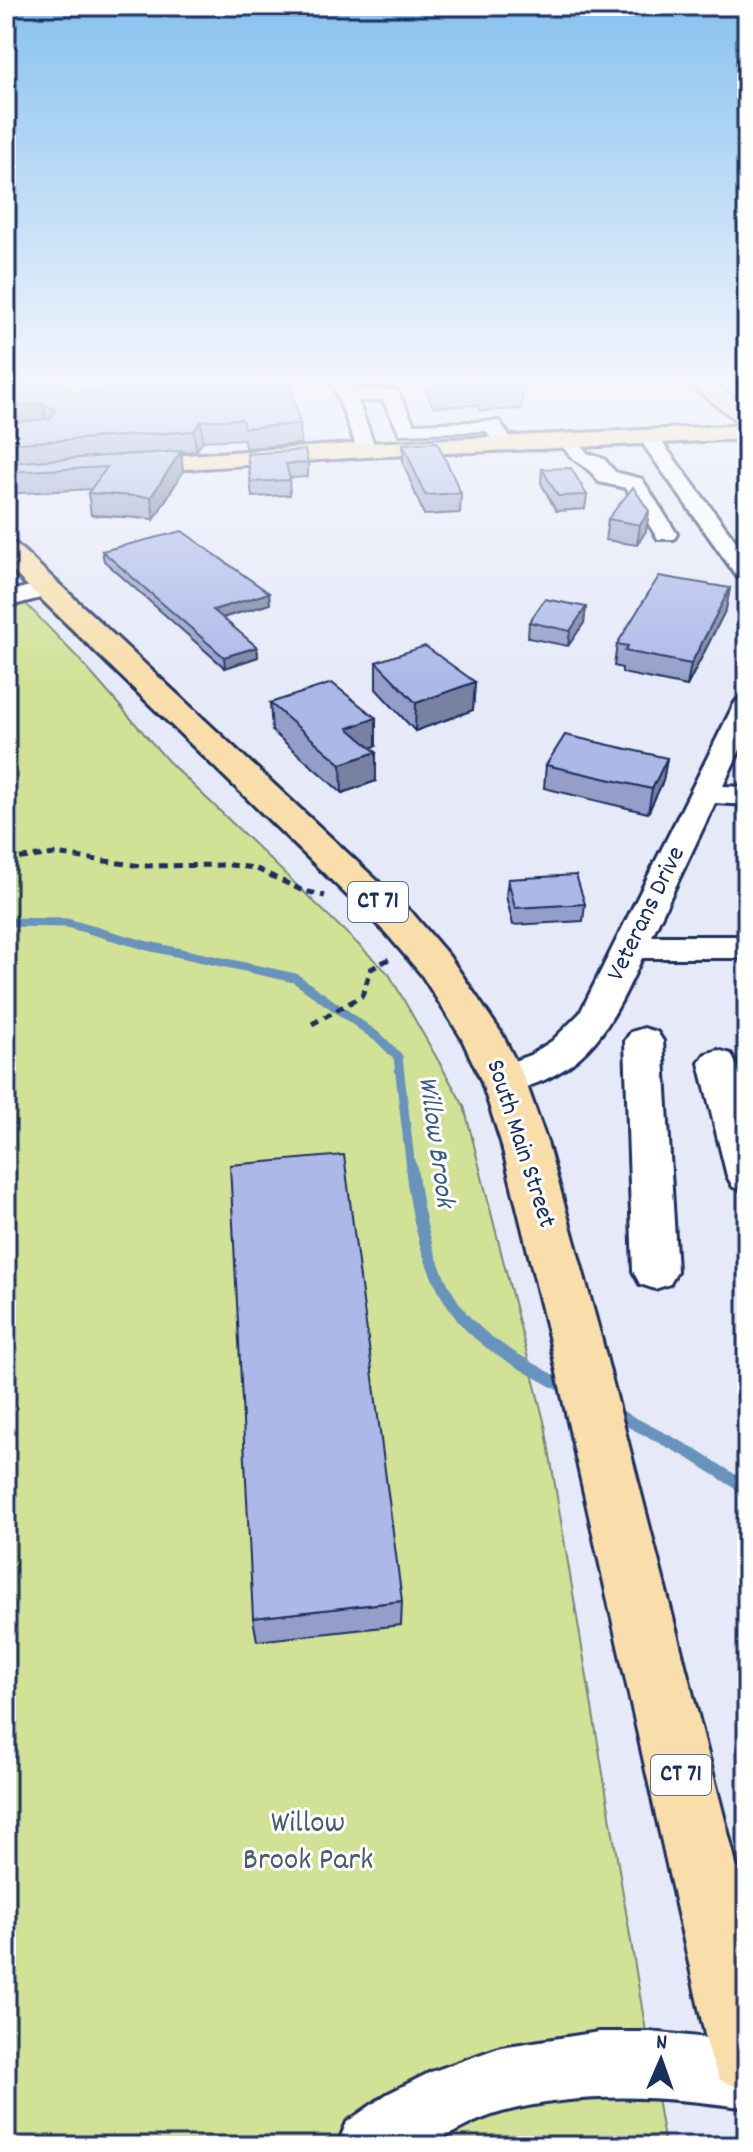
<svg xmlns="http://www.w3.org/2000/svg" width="753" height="2152" font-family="Dekko,sans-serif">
  <rect width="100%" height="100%" fill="#e6eaf8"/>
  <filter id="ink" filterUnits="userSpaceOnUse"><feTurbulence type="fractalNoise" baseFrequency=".0125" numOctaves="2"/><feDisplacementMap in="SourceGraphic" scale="16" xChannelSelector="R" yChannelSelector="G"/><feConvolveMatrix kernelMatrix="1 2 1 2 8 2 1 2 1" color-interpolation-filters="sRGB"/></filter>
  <g filter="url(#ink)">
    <path fill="#d1e296" stroke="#76887a" stroke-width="2" d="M6,583L77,657L168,761L389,974L464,1106L545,1425L665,2146H6Z"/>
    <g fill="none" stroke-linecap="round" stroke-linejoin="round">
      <path stroke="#6793bc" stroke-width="9" d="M6,922L67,923L148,946L295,978L380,1039L398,1057L411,1169"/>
      <path stroke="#6793bc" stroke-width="12" d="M411,1167C417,1218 429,1276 463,1318C489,1350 536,1370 571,1391
        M610,1411L689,1452L747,1489"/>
      <g stroke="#1b2f5e" stroke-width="6">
        <path id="minor" d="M332,381H350L354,390H397L414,424L499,421L515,444L505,450L498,448L486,431L400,434L383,400L358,401L376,450L373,454H359Z
          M648,431L655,433L747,556V580L738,578L638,437Z
          M569,435L576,437L587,453L604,459L615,472L642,479L677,534L674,539H658L626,488L599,482C585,461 574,466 559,441Z
          M47,582L56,584L59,589L56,594L6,607V592Z
          M747,698V735L723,786L747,787V805L715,803L652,936H747V958H642C617,1012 596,1060 537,1083C520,1089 507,1095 490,1090L484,1080L490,1070L530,1055L552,1041L580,1013L733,706L737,700Z
          M644,1028L657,1032L663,1041L677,1271L670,1284L655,1289L640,1284L633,1271L625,1041L631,1032Z
          M718,1050L731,1054C753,1094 747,1147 747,1192L733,1187L727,1176L699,1063L705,1054Z
          M599,2032H650L747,2042V2108C665,2096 583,2091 502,2112C475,2119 454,2133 429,2145C417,2151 355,2146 337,2146L347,2122L387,2094L431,2072L501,2047Z"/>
      </g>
      <g stroke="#1b2f5e" stroke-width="6">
        <path id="major" d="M747,425V439L366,457L6,481V467L366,443Z
          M6,542L16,544L414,915L449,956L502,1034L525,1080L547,1142L601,1337L747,1906V2091L720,2080L709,2053L549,1337L501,1142L481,1080L461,1037L421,974L386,933L6,565Z"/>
      </g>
      <g stroke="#1b2f5e" stroke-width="6">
        <path id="highway" d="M685,381H710L747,407V424L739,422Z"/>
      </g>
      <path stroke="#1b2f5e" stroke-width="5" stroke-dasharray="8 6" stroke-linecap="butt" d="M6,860L55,854L141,866L230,865L255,868L301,890L325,896
        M312,1024L362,996L371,969L389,959"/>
      <use href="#minor" fill="#fff" fill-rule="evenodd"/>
      <use href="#major" fill="#f9deab" fill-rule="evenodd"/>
      <use href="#highway" fill="#f9deab" fill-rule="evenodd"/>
    </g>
    <path fill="#949ec8" stroke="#1b2f5e" stroke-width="2" d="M6,381L72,393L300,424L301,444L245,448L244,439L203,441L196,451L181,452L183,472L154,519L91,515L88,493L91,489L6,494Z
      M422,381H519L523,387L521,409L480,411L477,405L433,407Z
      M403,444L461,493L460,513L424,515L403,463Z
      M247,454L308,463V477L289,478L290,495L252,497Z
      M542,469L587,495L585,509L556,511L541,483Z
      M649,511L646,531L637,545L605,540L608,519Z
      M102,551L269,593L270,604L222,618L257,647L258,657L225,668L104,561Z
      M730,588L726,609L687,686L622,673V668L614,666L617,644Z
      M586,607L584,623L568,646L528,638L529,622Z
      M376,662L475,682L473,710L415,731L376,689Z
      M270,703L376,746L371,748L376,781L342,793L272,731Z
      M667,758L663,781L648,813L544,788L546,765Z
      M508,879L585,904L583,921L513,925L506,896Z
      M402,1601L401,1625L257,1641L253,1618Z"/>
    <path fill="#7881a2" stroke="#1b2f5e" stroke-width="2" d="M43,403L47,423L6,427V407Z
      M201,421L203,441L196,451L194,431Z
      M181,451L183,472L154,519L151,497Z
      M649,511L646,531L637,545L640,525Z
      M730,588L726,609L687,686L691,664Z
      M269,593L270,604L214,620L213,610Z
      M586,607L584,623L568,646L570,631Z
      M257,647L258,657L225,668L224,657Z
      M475,682L473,710L415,731L416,703Z
      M376,718V746L348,756V728Z
      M376,752V781L342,793L341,764Z
      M667,758L663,781L648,813L652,789Z"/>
    <path fill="#acb8e8" stroke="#1b2f5e" stroke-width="2" d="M6,381H56L72,393L142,386L141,381H289L300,424L244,428L242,419L201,421L194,431L6,444V423L50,419L55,410L43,403L6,407Z
      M432,381H519L523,387L481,389L478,383L434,385Z
      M437,442L461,493L425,495L403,444Z
      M305,450L308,463L286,464L290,480L251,482L247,454Z
      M181,451L151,497L88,493L107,467L6,472V463Z
      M571,468L587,495L558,496L542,469Z
      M633,487L649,511L640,525L608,519Z
      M182,531L269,593L213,610L257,647L224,657L102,551Z
      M659,576L730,588L691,664L625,651L628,646L617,644Z
      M545,599L586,607L570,631L529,622Z
      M425,646L475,682L416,703L376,662Z
      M332,683L376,718L348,728L376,752L341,764L270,703Z
      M565,735L667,758L652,789L546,765Z
      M576,875L585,904L515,908L508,879Z
      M344,1155L402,1601L253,1618L230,1165Z"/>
  </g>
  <linearGradient id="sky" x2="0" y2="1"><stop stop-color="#88c2ef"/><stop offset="0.56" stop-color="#f4f6fc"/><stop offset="1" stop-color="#f4f6fc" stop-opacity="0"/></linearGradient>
  <rect width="753" height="682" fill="url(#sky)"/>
  <g text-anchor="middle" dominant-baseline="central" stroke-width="6" stroke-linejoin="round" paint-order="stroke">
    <g fill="#fff" stroke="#5f6d8e" stroke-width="2">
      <rect x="348" y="882" width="60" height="40" rx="6"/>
      <rect x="651" y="1755" width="60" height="40" rx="6"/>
    </g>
    <g font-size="24" font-weight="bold" fill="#1b2f5e">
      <text x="378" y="902">CT 71</text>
      <text x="681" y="1775">CT 71</text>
    </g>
    <g font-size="26" fill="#1b2f5e" stroke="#fff">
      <text transform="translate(647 914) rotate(-64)">Veterans Drive</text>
      <text transform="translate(520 1144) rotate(72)">South Main Street</text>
    </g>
    <g font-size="28" font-style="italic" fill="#3a5985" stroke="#fff">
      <text transform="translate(434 1142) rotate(82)">Willow Brook</text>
    </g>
    <g font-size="32" fill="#485c6c" stroke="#fff">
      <text x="308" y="1825">Willow<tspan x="308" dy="37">Brook Park</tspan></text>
    </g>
  </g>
  <rect width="753" height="2152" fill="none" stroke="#fff" stroke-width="32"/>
  <rect x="16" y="16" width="721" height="2120" fill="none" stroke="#1b2f5e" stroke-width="3" filter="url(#ink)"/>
  <g transform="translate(661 2060) rotate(2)" stroke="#ffffff" stroke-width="6" paint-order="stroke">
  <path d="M0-6L14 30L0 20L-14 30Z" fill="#1b2f5e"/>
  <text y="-12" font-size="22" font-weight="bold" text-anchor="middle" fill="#1b2f5e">N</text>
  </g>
</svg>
